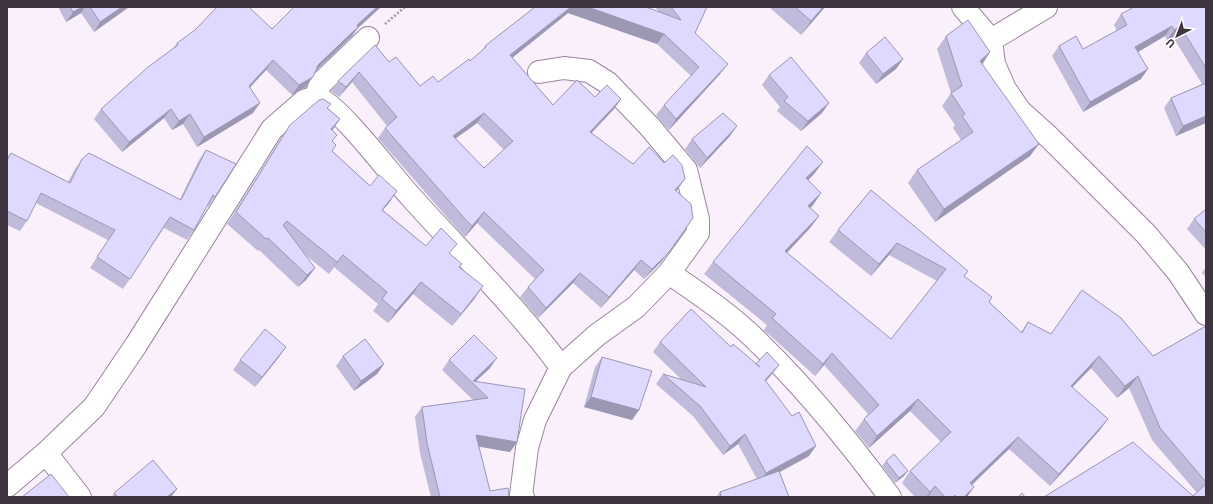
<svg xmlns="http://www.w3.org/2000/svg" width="1213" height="504" font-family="'Exo 2',sans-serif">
  <rect width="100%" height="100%" fill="#faf0fb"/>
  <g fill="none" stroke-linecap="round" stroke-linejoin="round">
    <g stroke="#9a849e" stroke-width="24">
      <path id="minor" d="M963,7L991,40L994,64L1005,89L1020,111L1050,138L1146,234L1178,272L1206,314
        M991,40L1046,7
        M316,97L320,84L368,38
        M669,273C701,295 735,318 762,346C809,392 851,444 890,497
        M46,453L80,497
        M7,486L46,453L94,407L136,345L272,129L304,101L316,97C339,105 391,175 411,197C461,253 516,306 561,367
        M523,497L521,495L527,448L535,420L561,367L597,335L636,307L669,273L698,233V219L686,170L650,127L608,83L589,71L564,68L539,72"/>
    </g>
    <path stroke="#a298a3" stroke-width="2.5" stroke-dasharray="2 2" stroke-linecap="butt" d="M385,24L405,7"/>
    <use href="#minor" stroke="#fff" stroke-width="22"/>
  </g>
  <path fill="#c0badb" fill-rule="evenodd" d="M58,7H129L94,32L81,13L66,22Z
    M535,7L659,12L655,7H707L695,33L720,74L669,130L656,115L664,105L691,76L657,44L568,13L512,58L553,105L595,97L621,99L614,109L591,133L633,164L678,189L676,191L661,262L644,279L634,270L601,308L573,283L538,318L520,297L528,287L535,279L477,223L465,237L458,230L378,138L385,128L387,126L352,82L339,97L331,91L338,81L375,45L389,62L420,86L438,82L470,61L482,51L485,46ZM477,123L504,150L484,168L455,139Z
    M769,7H825L801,35Z
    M1206,7V123L1176,136L1164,108L1171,98L1202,84L1173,37L1167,40L1165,36L1138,52L1141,79L1083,112L1052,56L1059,46L1083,49L1117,31L1114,25L1121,14Z
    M272,29H357L352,36L316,71L306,87L292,95L266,70L250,87L253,113L197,147L183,124L172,130L164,118L122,152L94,119L101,109L171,51L177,43Z
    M946,36L990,52L982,64L1030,156L935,222L908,183L917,170L961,140L953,128L955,125L942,106L951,93L937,49Z
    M866,53L903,59L896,69L876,84L859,63Z
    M769,75L822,113L801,131L777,111L780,107L762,85Z
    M328,108L340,119L332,130L333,142L336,145L332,151L389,203L383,210L426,246L450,254L459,267L475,298L452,326L413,294L388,323L373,311L378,304L334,267L329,274L304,254L315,268L306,280L298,287L259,250L258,251L227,224L282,137L290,125Z
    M730,136L700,168L685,149L692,139Z
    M206,150L215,197L208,207L207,206L194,230L187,240L164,228L123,289L90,268L108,240L36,203L27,221L20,231L7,225V158L11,153L68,182L75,169L82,159L180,199L199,160Z
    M823,162L814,174L808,180L821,193L813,205L810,208L819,216L810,228L787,253L891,339L937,281L889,255L871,276L829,242L838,230L871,190L964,276L989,302L1021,332L1028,322L1051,334L1153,356L1206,326V497L1193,496L1197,493L1152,440L1129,388L1117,398L1091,368L1072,387L1108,419L1099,431L1050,486L1009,449L972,485L967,497H915L902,483L910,471L941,442L910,411L869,448L855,431L864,419L868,414L824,365L815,376L764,330L767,325L704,274L713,262Z
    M1206,209V250L1187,229L1194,219Z
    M1206,267V277L1202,273Z
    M660,342L731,347L756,364L779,365L772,374L766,381L809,456L780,472L789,497H716L720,492L757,479L738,444L723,455L693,416L656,384L663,374L682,380L653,352Z
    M343,356L384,364L377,374L354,391L336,366Z
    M279,357L255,387L233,370L240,360Z
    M602,357L639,410L632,420L584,407L595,367Z
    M449,360L490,368L476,381L517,442L510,452L479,446L490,491L509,497H431L420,453L415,417L422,407L473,400L442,370Z
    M886,461L904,476L895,483L882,466Z
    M177,489L171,497H112L114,493Z"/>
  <path fill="#9c97b2" d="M82,7H85L81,13L66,22L73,12Z
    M122,7H129L94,32L100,22Z
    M377,7H381L357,29L352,36L311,75L318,65L357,25Z
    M571,7H588L664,34L657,44L568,13L502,66L510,55Z
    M823,7H825L801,35L811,21Z
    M1172,26L1165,36L1128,58L1135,47Z
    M1180,26L1173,37L1167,40L1174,30Z
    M990,52L982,65L980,61Z
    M903,59L896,69L876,84L883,74Z
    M273,60L266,70L242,96L249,86Z
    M728,64L720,74L669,130L676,119Z
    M1148,69L1141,79L1083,112L1090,102Z
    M359,72L352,82L339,97L346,87Z
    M313,77L306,87L292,95L299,85Z
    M621,99L614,109L582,143L590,132Z
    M260,103L253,113L197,147L204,137Z
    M829,103L822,113L801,131L808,121Z
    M171,109L164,118L122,152L129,142Z
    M484,113L477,123L445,146L453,136Z
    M190,114L183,124L172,130L179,121Z
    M1206,116V123L1176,136L1183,126Z
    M340,119L332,131L331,129Z
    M737,126L730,136L700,168L707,158Z
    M1039,144L1030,156L935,222L944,209Z
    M823,162L814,174L798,190L806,178Z
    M685,179L678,189L668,200L675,190Z
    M397,191L389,203L373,221L382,210Z
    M821,193L813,205L800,218L808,206Z
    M484,212L477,223L465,237L472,226Z
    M819,216L810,228L777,263L785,251Z
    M686,229L661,262L644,279L652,269Z
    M897,243L889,255L871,276L879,264Z
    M343,255L334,267L329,274L337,262Z
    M641,260L634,270L601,308L609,297Z
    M315,268L306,280L298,287L307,275Z
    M580,273L573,283L538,318L546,308Z
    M421,282L413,294L388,323L396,311Z
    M483,286L475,298L452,326L461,314Z
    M286,347L279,357L255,387L262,377Z
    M832,353L824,365L815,376L823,364Z
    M1099,356L1091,368L1062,398L1071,386Z
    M497,358L490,368L473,384V381Z
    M384,364L377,374L354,391L361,381Z
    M779,365L772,374L758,390L765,380Z
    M1138,376L1129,388L1117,398L1125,386Z
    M591,397L639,410L632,420L584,407Z
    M918,399L910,411L869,448L877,436Z
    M1108,419L1099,431L1050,486L1059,474Z
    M745,434L738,444L723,455L730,446Z
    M476,435L517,442L510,452L469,445Z
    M1018,437L1009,449L961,495L970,483Z
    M816,446L809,456L759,483L766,473Z
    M908,471L904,476L895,483L899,478Z
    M935,486L928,497H926L930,492Z
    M974,487L967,497H964Z
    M177,489L171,497H167Z"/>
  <path fill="#dfd8ff" stroke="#9c97b2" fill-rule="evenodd" d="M70,7H82L73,12Z
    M90,7H122L100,22Z
    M217,7H249L272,29L294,7H377L357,25L358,27L318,65L313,77L299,85L273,60L249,86L260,103L204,137L190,114L179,121L171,109L129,142L101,109L148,67L178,45L177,43L195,30Z
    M535,7H571L510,55L553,105L577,80L595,97L607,85L621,99L590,132L633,164L649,147L664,163L673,155L682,165L685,179L675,190L691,204L693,218L669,252L652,269L641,260L609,297L580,273L546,308L528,287L544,270L484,212L472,226L466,220L385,128L397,117L359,72L346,87L338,81L375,45L389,62L396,57L420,86L433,76L438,82L469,59L470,61L486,47L485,46ZM484,113L513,141L484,168L453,136Z
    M588,7H646L681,20L671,7H707L695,33L728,64L676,119L664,105L699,67L664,34Z
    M795,7H823L811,21Z
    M1134,7H1206V68L1180,26L1174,30L1172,26L1135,47L1148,69L1090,102L1059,46L1076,36L1083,49L1127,25L1121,14Z
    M968,20L990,52L980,61L1039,144L944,209L917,170L973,132L962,116L965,114L951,93L962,86L946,36Z
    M885,37L903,59L883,74L866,53Z
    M791,57L829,103L808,121L784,101L788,97L769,75Z
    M1206,83V116L1183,126L1171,98Z
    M323,99L331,104L327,108L340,119L331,129L337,135L332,141L336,145L332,151L370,186L379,175L397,191L382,210L426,246L441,228L457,244L449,253L462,264L459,267L483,286L461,314L421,282L396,311L382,299L387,292L343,255L337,262L287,221L283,225L315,268L307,275L268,238L266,239L236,212L290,125L319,100Z
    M723,113L737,126L707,158L692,139Z
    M807,146L823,162L806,178L821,193L808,206L819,216L785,251L891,339L946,269L897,243L879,264L838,230L871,190L968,271L964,276L992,297L989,302L1022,333L1028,322L1051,334L1082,290L1121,318L1153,356L1206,326V482L1160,428L1138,376L1125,386L1099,356L1071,386L1108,419L1059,474L1018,437L970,483L974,487L964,497H956L955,495L953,497H945L935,486L930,492L910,471L951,432L918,399L877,436L864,419L879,405L832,353L823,364L772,318L776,314L713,262Z
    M206,150L236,164L215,197L213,195L194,230L170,217L130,279L97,257L115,230L41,193L27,221L7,211V160L11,153L70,183L82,159L89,153L181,200Z
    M1206,209V232L1194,219Z
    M691,309L731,347L733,344L760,367L756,364L767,352L779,365L765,380L792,416L799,412L816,446L766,473L745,434L730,446L700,406L663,374L706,387L660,342Z
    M265,329L286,347L262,377L240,360Z
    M474,335L497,358L473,381L525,389L517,442L476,435L490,491L508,488L509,497H440L427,443L422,407L488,398L449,360Z
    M365,339L384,364L361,381L343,356Z
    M602,357L652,371L639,410L591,397Z
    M1133,442L1193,496L1206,484V497H1044Z
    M894,454L908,471L899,478L886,461Z
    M153,460L177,489L167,497H118L114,493Z
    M779,471L789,497H721L720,492Z
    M51,474L69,497H22Z
    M1022,493L1025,497H1018Z"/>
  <rect width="1213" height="504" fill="none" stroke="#3e3540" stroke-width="16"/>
  <g transform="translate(1177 36) rotate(222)" stroke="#ffffff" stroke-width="3" paint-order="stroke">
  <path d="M0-3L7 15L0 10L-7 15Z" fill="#3e3540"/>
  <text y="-6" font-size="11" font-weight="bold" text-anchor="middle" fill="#3e3540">U</text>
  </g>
</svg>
